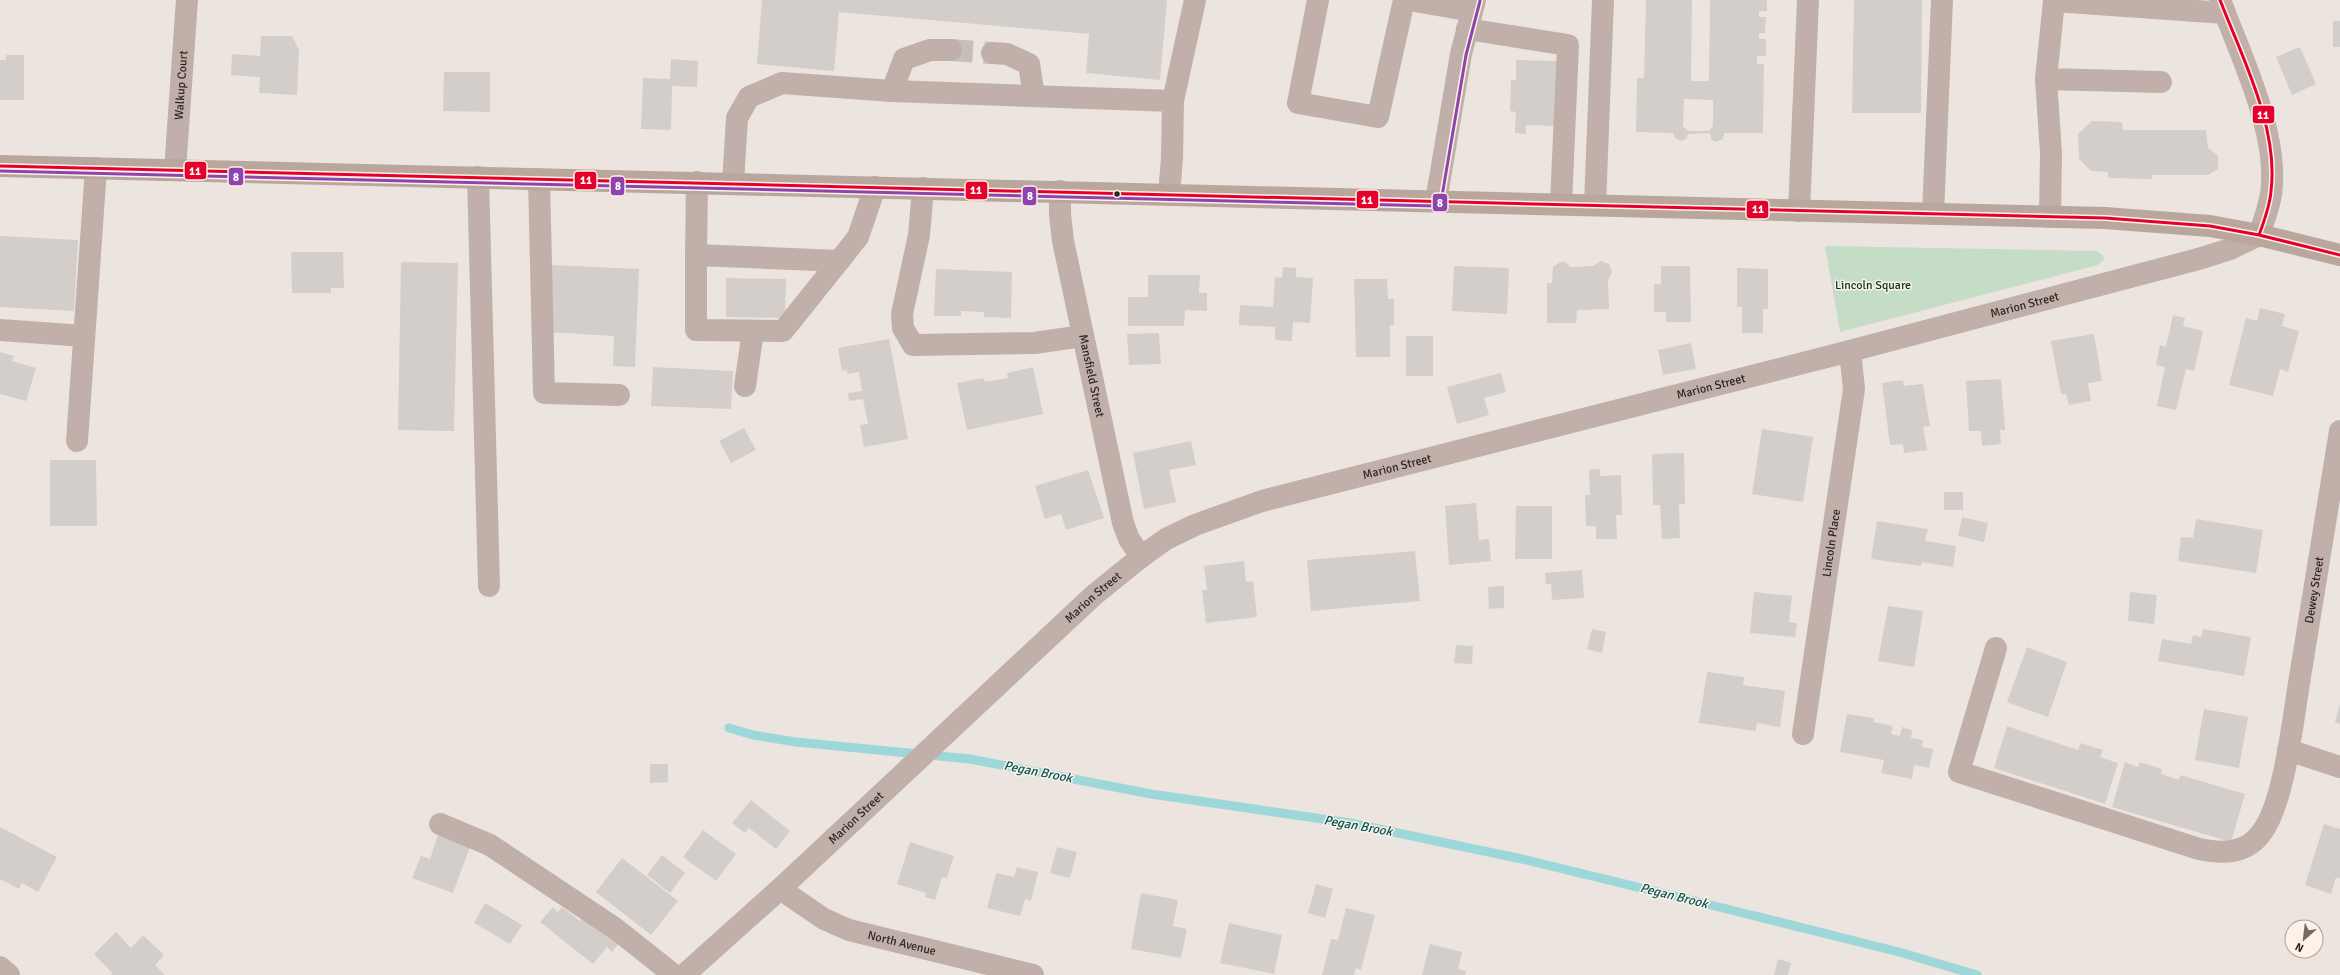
<svg xmlns="http://www.w3.org/2000/svg" width="2340" height="975" font-family="Signika,sans-serif">
  <rect width="100%" height="100%" fill="#ece5df"/>
  <path fill="#c5dcc7" d="M1825,246L2097,251L2103,256L2104,260L2098,265L1840,332Z"/>
  <g fill="none" stroke-linecap="round" stroke-linejoin="round">
    <path stroke="#9dd7d9" stroke-width="9" d="M729,728L753,735L796,742L970,759L1151,794L1350,823L1522,859L1731,910L1899,952L1977,975"/>
  </g>
  <path fill="#d3cec9" fill-rule="evenodd" d="M762,0H1167L1160,80L1086,73L1089,34L839,12L834,71L757,64Z
    M1646,0H1692L1691,81H1709L1710,0H1767V11H1759V17H1766L1765,33H1759V39H1766V56H1757V64H1764L1763,133H1724L1723,139L1716,142L1711,139L1710,133L1688,134L1686,139L1681,141L1675,138L1673,133L1636,132L1637,78H1644ZM1684,99L1713,100V126L1709,131H1688L1683,126Z
    M1854,0H1922L1921,113H1852Z
    M2333,21H2340V47H2333Z
    M261,36H292L299,50L297,95L259,93L260,77L231,75L232,54L260,56Z
    M2300,47L2316,84L2292,95L2276,57Z
    M6,55H24V100H0V60H6Z
    M671,59L698,61L697,87L672,86L671,130L641,129L643,78L670,79Z
    M1516,60L1558,61L1556,126L1526,125V134L1515,133L1516,112L1510,111L1511,80H1516Z
    M444,72H490V112L443,111Z
    M2092,121L2122,122L2123,130H2206L2208,148L2218,156V169L2208,175H2152V179L2108,178V172L2091,171L2079,159L2078,134Z
    M0,236L78,240L74,311L0,307Z
    M291,252H343L344,288H331V293H292Z
    M1601,261L1609,264L1612,272L1608,280L1609,309L1577,310L1576,323H1547V283H1552L1553,267L1560,262H1566L1570,267L1593,266Z
    M401,262L458,263L454,431L398,430Z
    M551,265L639,269L635,367L613,366L614,336L548,332Z
    M1454,266L1509,268L1507,314L1452,311Z
    M1661,266H1690L1691,322H1666V312H1654V284H1661Z
    M1283,267L1296,268V277L1313,278L1310,323L1293,322L1292,341L1275,340V327L1239,325L1240,305L1273,307L1275,277L1282,278Z
    M1737,268L1768,269V309H1763V333H1742V307H1737Z
    M936,269L1012,272L1011,318L984,317V312L961,311V316H934Z
    M1148,275H1200L1199,293H1207V311L1185,310L1184,326H1128V297H1148Z
    M726,278L786,279L785,318L726,317Z
    M1354,279H1387L1388,299H1394V325H1390V357H1356Z
    M2260,308L2285,314L2282,326L2299,331L2288,372L2280,369L2273,396L2229,385L2246,318L2257,321Z
    M2173,315L2185,318L2183,326L2203,331L2194,371L2186,369L2176,410L2157,406L2165,367L2156,365L2160,345L2166,347Z
    M1159,333L1161,364L1129,365L1127,334Z
    M2094,334L2102,381L2088,383L2091,401L2069,405L2066,394H2061L2051,341Z
    M1406,336H1433V376H1406Z
    M889,339L908,439L864,447L860,425L868,424L863,399L849,401L848,393L862,391L859,372L847,374V370L842,371L838,348Z
    M1691,343L1696,369L1663,375L1658,350Z
    M0,352L14,356L12,361L36,368L26,401L0,394Z
    M653,367L733,371L731,409L651,406Z
    M1033,367L1043,414L967,430L957,383L983,378L985,382L1008,378L1007,373Z
    M1501,373L1506,392L1484,398L1489,415L1457,424L1447,387Z
    M2001,379L2005,430H2000L2001,444L1982,446L1981,431H1969L1966,381Z
    M1903,380L1904,386L1923,384L1930,426L1923,427L1927,450L1904,453L1903,444L1890,445L1882,383Z
    M744,428L756,450L731,463L719,441Z
    M1762,429L1813,437L1803,502L1752,494Z
    M1191,441L1196,465L1169,470L1176,502L1144,509L1133,453Z
    M1684,453L1685,504H1679L1680,538L1662,539L1660,505H1653L1652,454Z
    M50,460H96L97,526H50Z
    M1600,469V476L1621,475L1622,515H1616L1617,539H1596V526H1586L1585,495H1590L1589,470Z
    M1088,470L1104,518L1066,530L1061,514L1045,519L1035,486Z
    M1944,492H1963V510H1944Z
    M1476,503L1479,540L1489,539L1491,561L1449,565L1445,506Z
    M1516,506H1552V559H1515Z
    M1962,517L1988,523L1984,542L1958,536Z
    M2196,519L2263,530L2256,573L2178,561L2181,537L2193,538Z
    M1877,521L1928,529L1925,541L1956,546L1953,567L1922,562L1921,566L1871,559Z
    M1415,551L1420,601L1311,611L1307,560Z
    M1244,561L1246,582L1253,581L1257,617L1206,623L1202,590H1207L1204,566Z
    M1582,570L1584,598L1552,600L1551,584H1546L1545,573Z
    M1504,586V608L1489,609L1488,587Z
    M1754,592L1792,596L1789,622L1797,623L1795,637L1750,633Z
    M2130,592L2157,595L2154,624L2128,621Z
    M1888,606L1923,611L1914,667L1878,661Z
    M1592,629L1606,632L1602,653L1587,649Z
    M2203,629L2251,637L2244,676L2158,661L2162,639L2191,644L2193,635L2201,637Z
    M1456,645L1473,646L1472,664L1454,663Z
    M2027,647L2067,662L2048,717L2007,702Z
    M1707,672L1744,677L1743,685L1785,691L1780,727L1757,723L1756,731L1699,723Z
    M2340,704V724L2335,722Z
    M2204,709L2248,717L2239,768L2195,760Z
    M1847,714L1874,718L1873,722L1893,726L1891,734L1900,736L1902,727L1912,730L1911,738L1923,740L1922,747L1933,749L1929,768L1914,765L1912,779L1881,773L1884,760L1840,752Z
    M2007,726L2078,750L2081,743L2103,750L2100,757L2118,763L2105,804L1994,768Z
    M2125,762L2138,767L2140,762L2162,769L2161,774L2179,780L2180,775L2245,794L2231,842L2112,807Z
    M650,764H668V782L650,783Z
    M751,800L790,831L776,849L749,828L745,833L732,823Z
    M2324,824L2340,829V878L2336,877L2331,894L2305,885Z
    M0,827L57,857L38,892L22,883L19,889L0,879Z
    M703,830L736,854L716,881L683,857Z
    M438,835L470,847L453,893L412,878L421,856L430,859Z
    M910,842L954,856L947,878L942,877L935,900L925,897L926,893L897,884Z
    M1057,847L1077,852L1070,878L1050,873Z
    M662,855L685,873L670,893L647,875Z
    M622,858L678,901L651,935L596,892Z
    M1017,867L1038,872L1031,901L1025,899L1020,916L987,908L996,873L1014,877Z
    M1316,884L1333,889L1325,918L1308,913Z
    M1141,893L1178,900L1173,926L1187,929L1181,958L1131,949Z
    M485,903L522,925L510,944L474,923Z
    M553,907L558,912L562,907L580,921L585,915L619,943L612,952L607,947L593,964L540,922Z
    M1346,908L1375,915L1361,970L1356,968L1354,975H1322L1331,939L1338,940Z
    M1229,923L1282,935L1274,974L1220,963Z
    M116,932L131,948L143,935L164,955L155,965L165,975H111L112,973L94,954Z
    M1430,944L1462,952L1458,969L1466,971L1465,975H1422Z
    M1778,959L1791,963L1788,975H1774Z"/>
  <g fill="none" stroke-linecap="round" stroke-linejoin="round">
    <path stroke="#c6bfb9" stroke-width="22" stroke-dasharray="22 11" stroke-linecap="butt" d="M951,50L992,53"/>
    <g stroke="#c0b0a9" stroke-width="22">
      <path d="M1318,0L1298,103L1378,117L1404,0"/>
      <path d="M1409,0L1472,11"/>
      <path d="M1467,29L1568,45L1561,204"/>
      <path d="M992,53L1007,54L1029,64L1034,96"/>
      <path d="M2046,79L2051,153L2050,217"/>
      <path d="M2161,82L2046,79L2054,1L2225,13"/>
      <path d="M892,91L904,59L930,50H951"/>
      <path d="M1173,101L1195,0"/>
      <path id="s1" d="M175,170L187,0"/>
      <path d="M478,177L489,586"/>
      <path d="M539,179L544,393L619,395"/>
      <path d="M697,182L696,255L839,261L858,237L875,187"/>
      <path d="M733,183L737,118L749,97L782,83L892,91L1173,101L1172,158L1169,195"/>
      <path d="M923,188L919,235L902,314L903,328L913,345L1034,343L1083,336"/>
      <path id="s2" d="M1060,191V215L1063,241L1123,523L1129,539L1141,557"/>
      <path d="M1436,201L1461,54L1475,0"/>
      <path d="M1595,205L1603,0"/>
      <path d="M1799,211L1808,0"/>
      <path d="M1933,214L1942,0"/>
      <path d="M696,255V330L783,331L839,261"/>
      <path d="M0,330L84,336"/>
      <path d="M745,386L753,331"/>
      <path d="M77,441L96,168"/>
      <path id="s3" d="M1996,648L1959,772L2199,849C2223,854 2247,854 2262,832C2284,803 2293,720 2299,683C2313,599 2326,515 2340,431"/>
      <path id="s4" d="M1803,734L1854,389L1850,351"/>
      <path d="M2288,750L2340,767"/>
      <path d="M440,824L490,845L616,929L674,975"/>
      <path id="s5" d="M780,889L824,919L849,930L1033,975"/>
      <path d="M0,967L9,975"/>
      <path id="s6" d="M684,975L780,889L1094,595L1141,557L1166,539L1195,525L1262,501L1850,351L2202,258L2230,249L2259,235C2264,219 2272,201 2272,183C2275,125 2240,54 2220,0"/>
    </g>
    <path stroke="#b9a79e" stroke-width="22" d="M0,166L2105,218L2210,226L2259,235L2340,255"/>
    <g stroke="#fef1e7" stroke-width="6">
      <path id="bus-1" d="M2220,0C2242,57 2279,128 2271,191C2270,206 2264,221 2259,235
        M0,166L2105,218L2210,226L2259,235L2340,255"/>
    </g>
    <g stroke="#fef1e7" stroke-width="6">
      <path id="bus-2" d="M0,171L1436,206L1441,202L1466,55L1480,1"/>
    </g>
    <use href="#bus-1" stroke="#e4002b" stroke-width="3"/>
    <use href="#bus-2" stroke="#8e44ad" stroke-width="3"/>
  </g>
  <circle fill="#2c2723" stroke="#fef1e7" stroke-width="1.5" cx="1117" cy="194" r="3.5"/>
  <g text-anchor="middle" dominant-baseline="central" stroke-width="3" stroke-linejoin="round" paint-order="stroke">
    <g font-size="12" fill="#2c2723" stroke="#fef1e7">
      <text stroke="none"><textPath href="#s1" startOffset="85">Walkup Court</textPath></text>
      <text stroke="none"><textPath href="#s6" startOffset="1541">Marion Street</textPath></text>
      <text stroke="none"><textPath href="#s2" startOffset="188">Mansfield Street</textPath></text>
      <text stroke="none"><textPath href="#s6" startOffset="1217">Marion Street</textPath></text>
      <text stroke="none"><textPath href="#s6" startOffset="893">Marion Street</textPath></text>
      <text stroke="none"><textPath href="#s4" startOffset="193">Lincoln Place</textPath></text>
      <text stroke="none"><textPath href="#s3" startOffset="700">Dewey Street</textPath></text>
      <text stroke="none"><textPath href="#s6" startOffset="557">Marion Street</textPath></text>
      <text stroke="none"><textPath href="#s6" startOffset="233">Marion Street</textPath></text>
      <text stroke="none"><textPath href="#s5" startOffset="135">North Avenue</textPath></text>
    </g>
    <g font-size="12" fill="#01331a" stroke="#fef1e7">
      <text x="1873" y="285">Lincoln Square</text>
    </g>
    <g font-size="13" font-style="italic" fill="#015458" stroke="#fef1e7">
      <text transform="translate(1038 772) rotate(11)">Pegan Brook</text>
      <text transform="translate(1358 826) rotate(10)">Pegan Brook</text>
      <text transform="translate(1674 896) rotate(14)">Pegan Brook</text>
    </g>
  </g>
  <g stroke="#fef1e7" stroke-width="1.5">
    <rect x="2252" y="105" width="23" height="19" rx="4" fill="#e4002b"/>
    <rect x="184" y="161" width="23" height="19" rx="4" fill="#e4002b"/>
    <rect x="228" y="167" width="16" height="19" rx="4" fill="#8e44ad"/>
    <rect x="574" y="171" width="23" height="19" rx="4" fill="#e4002b"/>
    <rect x="610" y="176" width="15" height="20" rx="4" fill="#8e44ad"/>
    <rect x="965" y="181" width="23" height="19" rx="4" fill="#e4002b"/>
    <rect x="1022" y="186" width="15" height="20" rx="4" fill="#8e44ad"/>
    <rect x="1356" y="190" width="23" height="19" rx="4" fill="#e4002b"/>
    <rect x="1432" y="193" width="16" height="19" rx="4" fill="#8e44ad"/>
    <rect x="1746" y="200" width="23" height="19" rx="4" fill="#e4002b"/>
  </g>
  <g font-size="11" text-anchor="middle" font-weight="bold" fill="#fff">
    <text x="2263" y="119">11</text>
    <text x="195" y="175">11</text>
    <text x="236" y="181">8</text>
    <text x="586" y="184">11</text>
    <text x="618" y="190">8</text>
    <text x="976" y="194">11</text>
    <text x="1030" y="200">8</text>
    <text x="1367" y="204">11</text>
    <text x="1440" y="207">8</text>
    <text x="1758" y="213">11</text>
  </g>
  <g transform="translate(2304 939) rotate(208)"><circle r="19" fill="#fef1e7" stroke="#aaa099"/>
  <path d="M0-3L7 15L0 10L-7 15Z" fill="#6f6a65"/>
  <text y="-6" font-size="11" font-weight="bold" text-anchor="middle" fill="#2c2723">N</text>
  </g>
</svg>
